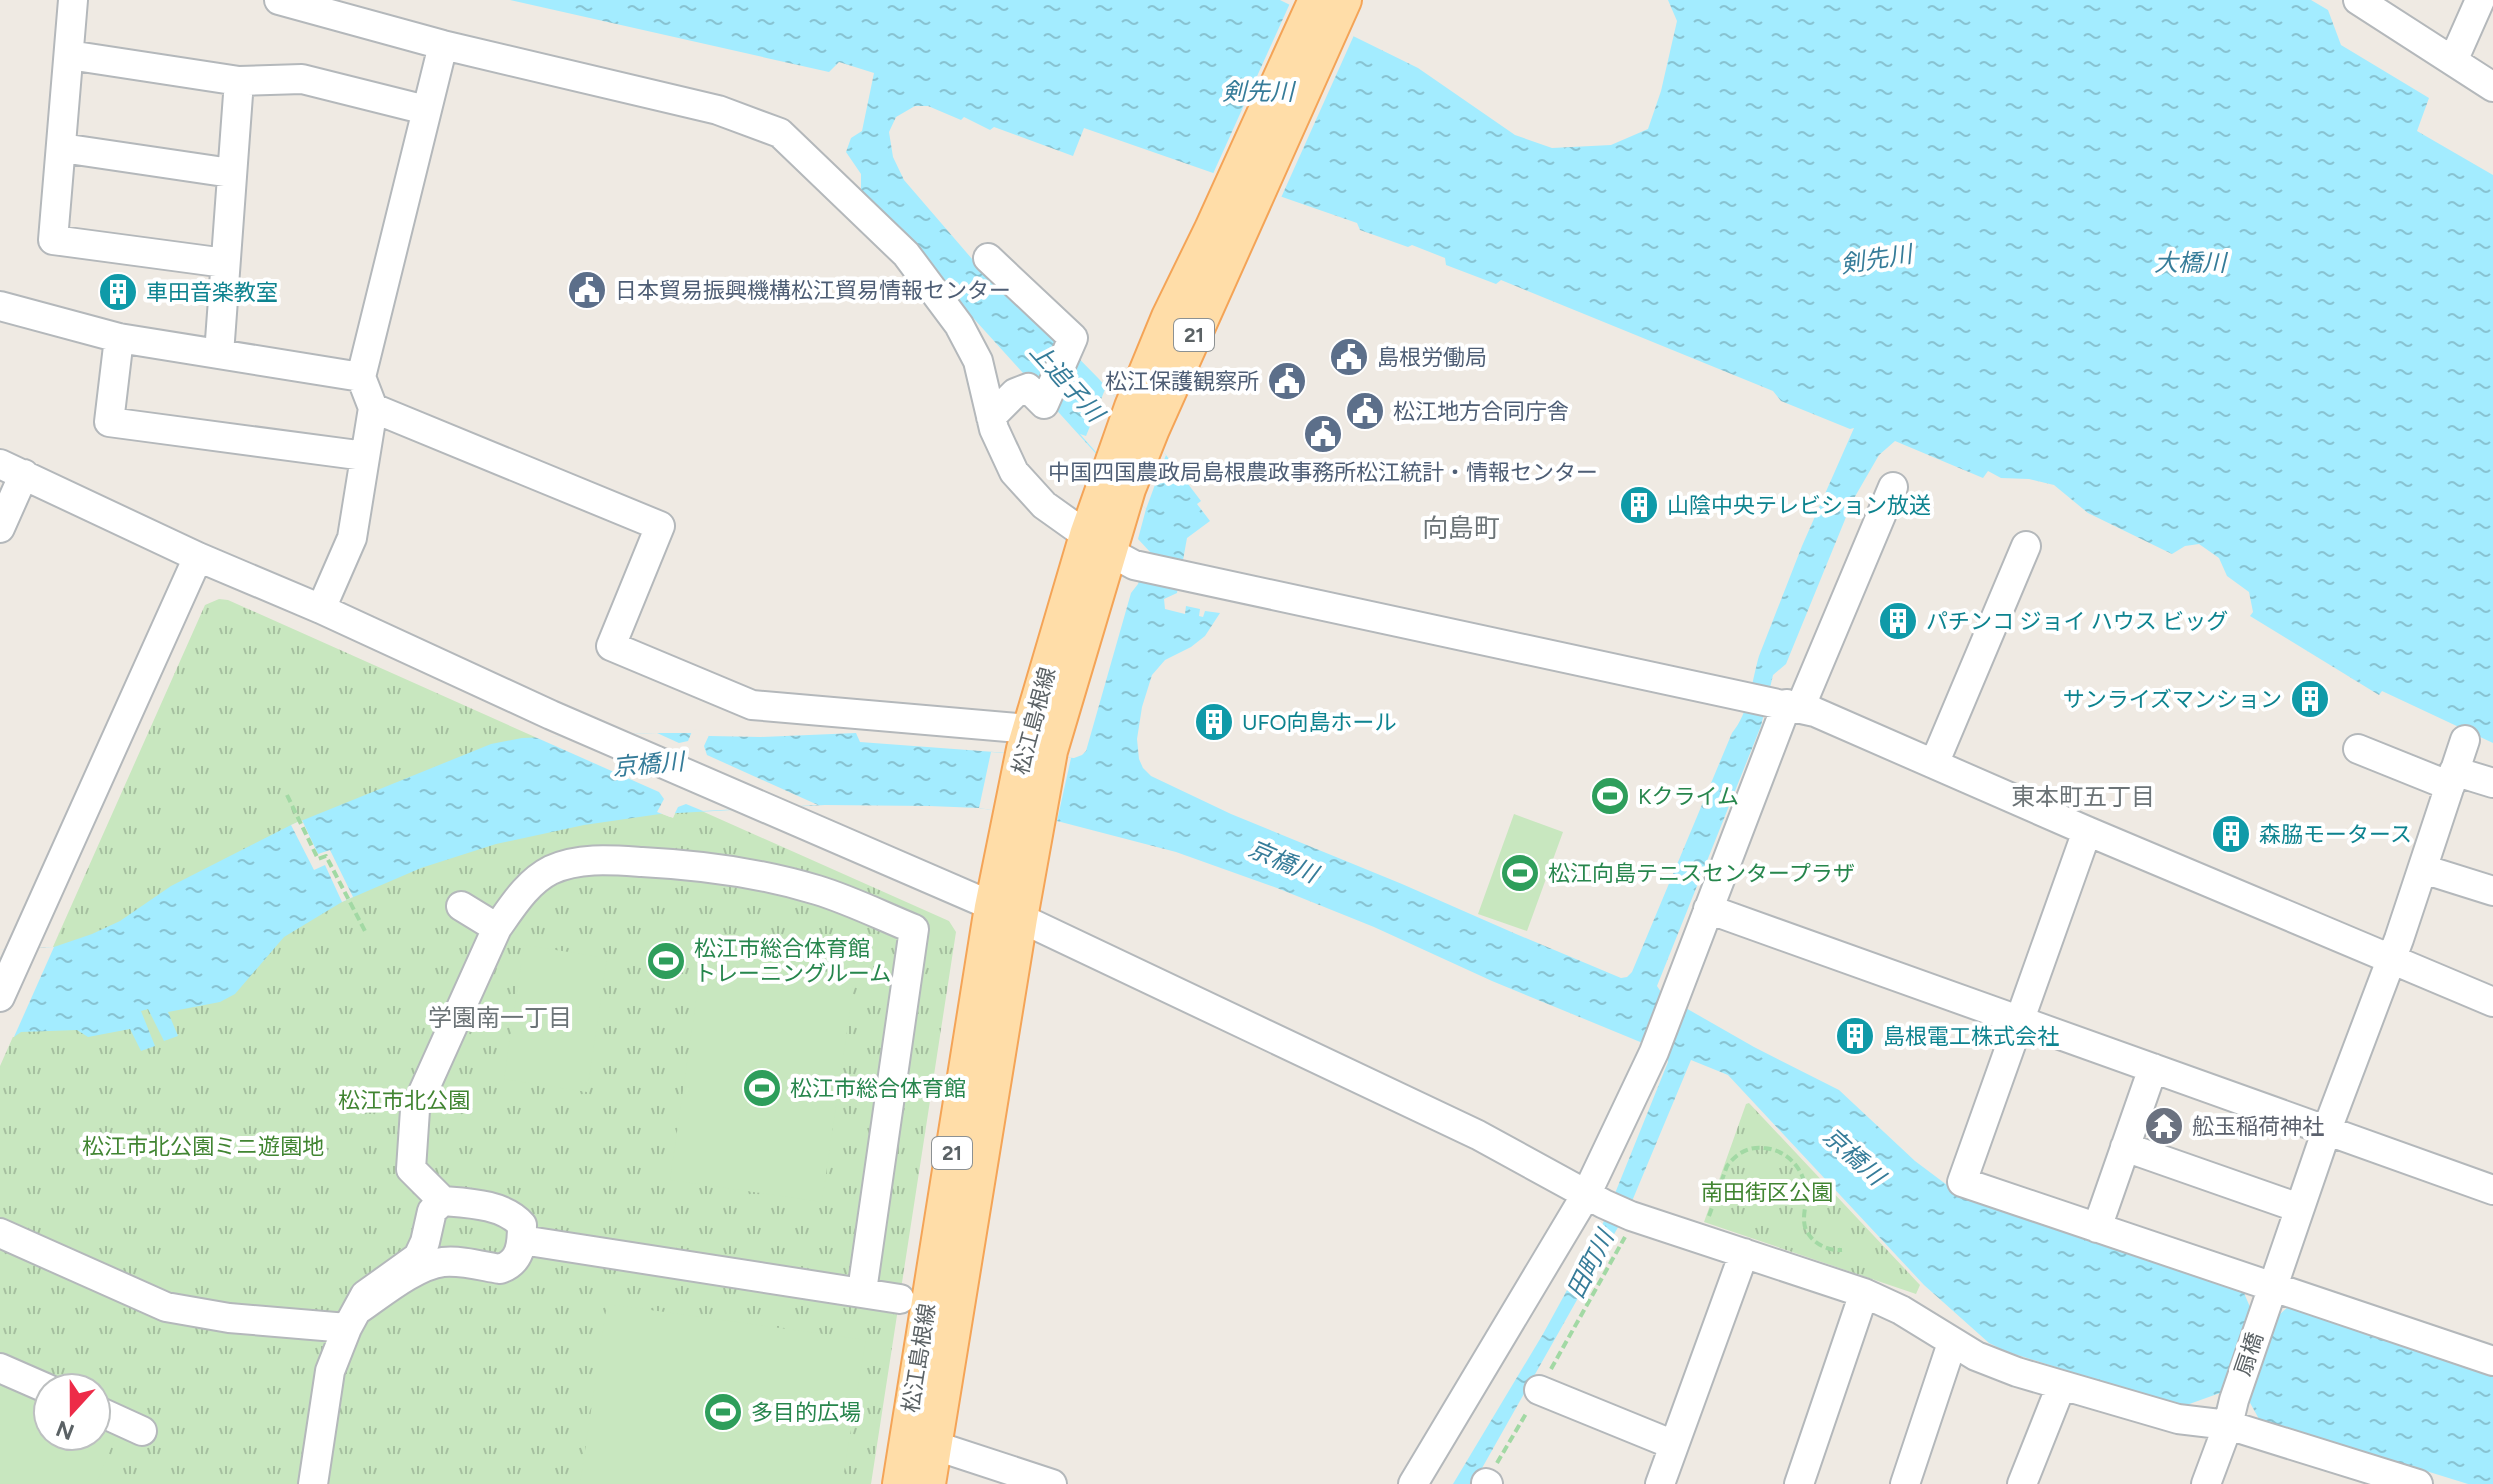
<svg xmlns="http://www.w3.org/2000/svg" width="2493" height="1484" font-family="Figtree,'Noto Sans JP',sans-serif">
  <defs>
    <pattern id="park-tufts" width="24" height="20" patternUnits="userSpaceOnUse" patternTransform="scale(2)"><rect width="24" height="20" fill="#c8e7bf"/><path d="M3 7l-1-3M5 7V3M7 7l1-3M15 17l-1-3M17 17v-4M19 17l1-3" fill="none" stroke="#a5bf9f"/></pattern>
    <pattern id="water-ripples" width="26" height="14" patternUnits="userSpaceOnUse" patternTransform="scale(2)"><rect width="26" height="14" fill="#a3ecff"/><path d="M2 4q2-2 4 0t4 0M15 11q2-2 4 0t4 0" fill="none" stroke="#88c3d2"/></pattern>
  </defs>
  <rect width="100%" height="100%" fill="#efeae3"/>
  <path fill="url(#park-tufts)" fill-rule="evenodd" d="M219,599L228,600L535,737L658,812L673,818L678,807L686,804L949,921L956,932L871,1484H0V1066L205,605ZM48,1388H96V1436H48Z
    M1749,1103L1920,1285L1916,1294L1704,1222L1746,1104Z"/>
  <path fill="#c8e7bf" d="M1514,814L1563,832L1527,931L1478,914Z
    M524,945L607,958L587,1092L504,1079Z
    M703,953L855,976L822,1202L670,1180Z
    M607,1304L866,1340L842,1484H580Z
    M0,1381L48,1401V1436H96V1422L118,1431L96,1484H0Z"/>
  <path fill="url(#water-ripples)" fill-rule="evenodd" d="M510,0H1280L1418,68L1515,135L1552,148L1611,145L1648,129L1661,91L1677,21L1668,0H2311L2328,10L2341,45L2429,98L2417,131L2493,175V743L2382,691L2379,695L2250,616L2253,612L2249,592L2227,576L2219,558L2199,544L2185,546L2172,554L2088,513L2054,485L2029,479L2001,478L1988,471L1983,478L1895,441L1879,455L1853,500L1786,664L1773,675L1761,726L1657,986L1663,995L1754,1047L1839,1090L1915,1161L1951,1188L2241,1286L2250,1307L2278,1316L2291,1304L2493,1373V1484H2468L2259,1419L2249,1401L2220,1393L2181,1407L2005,1351L1989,1343L1924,1285L1728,1075L1691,1060L1630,1206L1473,1484H1453L1543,1334L1601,1228L1668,1062L1667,1053L1492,981L1374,927L1277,888L1176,852L1057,821L979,808L929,806L825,805L660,814L584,825L496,844L421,868L342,902L284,937L235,994L220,1002L168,1012L178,1036L164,1041L148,1009L141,1011L155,1046L141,1051L130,1029L88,1037L77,1030L21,1032L14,1037H0V950L54,947L92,934L120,921L171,886L291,825L491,744L522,738L657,733H690L710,736L761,737L856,733L860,742L1074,758L1082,755L1086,751L1131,593L1138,584L1151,553L1138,539L1146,509L861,194V174L846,152L851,138L862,131L874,73L839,62L829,72ZM915,106H928L961,120L964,117L990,130L994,127L1073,156L1084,128L1357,223L1360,230L1408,247L1412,245L1445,258L1446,265L1496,284L1501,280L1773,391L1781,401L1850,429L1854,428L1802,546L1759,656C1752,680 1749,713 1732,733L1632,972L1627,977L1621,978L1516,934L1402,884L1231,814L1151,776L1143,768L1139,759L1137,739L1142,707L1152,675L1165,660L1191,647L1205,636L1220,613L1205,611L1203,617L1199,616L1200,609L1186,606L1185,614L1165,609L1164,599L1177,593L1187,538L1210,521L1197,504L1201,501L1166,455L1099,379L1043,322L985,274L904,180L893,157L889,132L896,117Z"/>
  <path fill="#efeae3" d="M1291,1L1355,33L1280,200L1212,176Z
    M1106,387L1166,455L1146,509L1080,434L1086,436Z
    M693,729L710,733L704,746L707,755L818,805L703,811L686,804L678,807L673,817H670L657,812L664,799L659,792L535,737L657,733L679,743L688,741Z
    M991,752L1071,758L1057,821L979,808Z
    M302,820L318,854L330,850L353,897L342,902L325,865L314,870L291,825Z
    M54,947L14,1037H0V950Z"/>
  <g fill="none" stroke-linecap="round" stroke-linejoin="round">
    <g stroke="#b4b8bb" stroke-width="32">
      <path id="minor" d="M73,0L53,240L225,263
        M279,0L443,45L718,110L780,133L906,254L959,325L978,361L994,429L1014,472L1044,505L1110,552L1134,565L1815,712L2087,831L2493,1002
        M2358,0L2493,87
        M69,55L239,81L302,79L426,110
        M2453,61L2480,0
        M62,148L231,173
        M988,258L1073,338L1044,404L1028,388L1015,393L991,417
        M0,306L119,338L361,377
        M119,338L109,422L365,456
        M219,354L239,81
        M373,408L660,526L611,646L752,705L1030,729
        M0,464L198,557L321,609L551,715L1020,918L1478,1135L1604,1204L1631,1216L1864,1293L1901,1310L1976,1356L2017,1372L2178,1419L2228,1425L2418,1484
        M0,528L24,474
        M321,609L352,538L373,408L361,377L443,45
        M1800,708L1893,487
        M2358,749L2450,786
        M1934,764L2026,546
        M2454,771L2493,783
        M2087,831L1962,1182L2493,1361
        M2423,869L2493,891
        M461,906L497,928C512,907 527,882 551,870C579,857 612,860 642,862C701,865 761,873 817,890C850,900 882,916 914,929L862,1291
        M1708,909L2493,1190
        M0,997L198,557
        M2125,1147L2299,1208
        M443,1201L411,1169L415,1110L497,928
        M2097,1228L2153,1068
        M0,1233L166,1307L229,1318L347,1328
        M522,1240L900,1299
        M0,1368L48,1389
        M1539,1390L1674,1445
        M96,1410L142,1431
        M933,1445L1052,1484
        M1486,1483L1488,1484
        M313,1484L330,1371L347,1328L365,1295L418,1257L425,1242L432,1211L443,1201C468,1203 504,1204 522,1225C522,1244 521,1262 500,1269C482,1266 461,1260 443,1262C416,1265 381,1294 359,1309
        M1413,1484L1587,1193L1654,1052L1787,704
        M1660,1484L1744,1253
        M1799,1484L1864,1293
        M1905,1484L1952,1343
        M2022,1484L2061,1386
        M2206,1484L2228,1425L2234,1400L2326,1132L2399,939L2465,740"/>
    </g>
    <g stroke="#f4a457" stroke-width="38">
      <path id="major" d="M900,1484L992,907L1024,749L1087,535L1132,407L1169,317L1212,229L1316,0
        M928,1484L1020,918L1050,751L1128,489L1152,429L1344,0"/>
    </g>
    <path stroke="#a2d9a4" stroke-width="4" stroke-dasharray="8 4" stroke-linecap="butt" d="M287,795L318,859L326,856L366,933
      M1709,1216L1727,1166C1736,1154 1748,1146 1764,1148C1787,1150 1805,1169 1806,1193C1807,1206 1801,1217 1806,1230C1813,1244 1828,1251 1842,1250
      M1551,1369L1625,1237
      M1497,1463L1527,1412"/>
    <use href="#minor" stroke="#fff" stroke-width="28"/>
    <use href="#major" stroke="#ffdda8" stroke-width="34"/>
  </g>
  <defs>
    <g id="civic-disc" transform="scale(2)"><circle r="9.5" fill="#5c6f8a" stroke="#fff"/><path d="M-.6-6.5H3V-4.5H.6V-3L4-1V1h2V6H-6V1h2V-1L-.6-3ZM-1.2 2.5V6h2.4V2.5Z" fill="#fff"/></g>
    <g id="building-disc" transform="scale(2)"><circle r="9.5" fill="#0f9aa8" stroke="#fff"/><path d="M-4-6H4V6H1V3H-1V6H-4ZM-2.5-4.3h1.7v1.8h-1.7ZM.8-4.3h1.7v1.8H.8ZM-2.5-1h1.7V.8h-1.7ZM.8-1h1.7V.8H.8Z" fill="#fff"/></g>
    <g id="stadium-disc" transform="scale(2)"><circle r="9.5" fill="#2e9e5b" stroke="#fff"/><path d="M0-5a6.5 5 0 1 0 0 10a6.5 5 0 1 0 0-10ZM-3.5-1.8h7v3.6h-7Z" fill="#fff"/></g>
    <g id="temple-disc" transform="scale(2)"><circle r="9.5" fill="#6b7280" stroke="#fff"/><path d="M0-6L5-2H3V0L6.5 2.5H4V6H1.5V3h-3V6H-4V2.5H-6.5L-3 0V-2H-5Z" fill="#fff"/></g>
  </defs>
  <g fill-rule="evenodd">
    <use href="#civic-disc" x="587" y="290"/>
    <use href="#building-disc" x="118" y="292"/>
    <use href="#civic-disc" x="1349" y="357"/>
    <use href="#civic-disc" x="1287" y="381"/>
    <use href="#civic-disc" x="1365" y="411"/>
    <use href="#civic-disc" x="1323" y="434"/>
    <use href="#building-disc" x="1639" y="505"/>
    <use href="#building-disc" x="1898" y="621"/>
    <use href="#building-disc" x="2310" y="699"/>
    <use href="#building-disc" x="1214" y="722"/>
    <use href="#stadium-disc" x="1610" y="796"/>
    <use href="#building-disc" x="2231" y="834"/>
    <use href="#stadium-disc" x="1520" y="873"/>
    <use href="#stadium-disc" x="666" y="961"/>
    <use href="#building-disc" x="1855" y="1036"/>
    <use href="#stadium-disc" x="762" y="1088"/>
    <use href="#temple-disc" x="2164" y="1126"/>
    <use href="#stadium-disc" x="723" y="1412"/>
  </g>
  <g text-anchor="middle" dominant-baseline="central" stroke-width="8" stroke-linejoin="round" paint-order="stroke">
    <g fill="#fff" stroke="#8c9193" stroke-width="2">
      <rect x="1174" y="319" width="40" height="32" rx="6"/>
      <rect x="932" y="1137" width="40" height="32" rx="6"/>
    </g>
    <g font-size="20" font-weight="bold" fill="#5b6265">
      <text x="1194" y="335">21</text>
      <text x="952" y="1153">21</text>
    </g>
    <g font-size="22" fill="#4e5e75" stroke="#fff" text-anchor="start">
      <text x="615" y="290">日本貿易振興機構松江貿易情報センター</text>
      <text x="1377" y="357">島根労働局</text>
      <text x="1259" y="381" text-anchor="end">松江保護観察所</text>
      <text x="1393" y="411">松江地方合同庁舎</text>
      <text x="1323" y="472" text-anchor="middle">中国四国農政局島根農政事務所松江統計・情報センター</text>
    </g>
    <g font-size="22" fill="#0d838f" stroke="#fff" text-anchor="start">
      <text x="146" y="292">車田音楽教室</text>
      <text x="1667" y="505">山陰中央テレビション放送</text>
      <text x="1926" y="621">パチンコ ジョイ ハウス ビッグ</text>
      <text x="2282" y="699" text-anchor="end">サンライズマンション</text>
      <text x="1242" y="722">UFO向島ホール</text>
      <text x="2259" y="834">森脇モータース</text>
      <text x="1883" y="1036">島根電工株式会社</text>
    </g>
    <g font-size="22" fill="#5b6265" stroke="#fff">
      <text transform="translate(1034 721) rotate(-75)">松江島根線</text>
      <text transform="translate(2249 1354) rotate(-71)">扇橋</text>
      <text transform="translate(919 1358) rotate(-81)">松江島根線</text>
    </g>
    <g font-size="22" fill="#27864d" stroke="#fff" text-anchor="start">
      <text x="1638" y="796">Kクライム</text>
      <text x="1548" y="873">松江向島テニスセンタープラザ</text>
      <text x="694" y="948">松江市総合体育館<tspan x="694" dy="25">トレーニングルーム</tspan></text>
      <text x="790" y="1088">松江市総合体育館</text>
      <text x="751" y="1412">多目的広場</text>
    </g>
    <g font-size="22" fill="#418532" stroke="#fff">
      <text x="404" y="1100">松江市北公園</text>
      <text x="203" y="1146">松江市北公園ミニ遊園地</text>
      <text x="1767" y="1192">南田街区公園</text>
    </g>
    <g font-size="22" fill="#5b616d" stroke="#fff" text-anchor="start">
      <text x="2192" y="1126">舩玉稲荷神社</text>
    </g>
    <g font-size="24" font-style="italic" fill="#367c99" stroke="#fff">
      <text x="1258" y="91">剣先川</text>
      <text transform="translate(1876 259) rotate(-9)">剣先川</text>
      <text x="2190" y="262">大橋川</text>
      <text transform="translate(1067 382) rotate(48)">上追子川</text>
      <text transform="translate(648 764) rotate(-5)">京橋川</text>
      <text transform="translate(1283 861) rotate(23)">京橋川</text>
      <text transform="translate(1854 1156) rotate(42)">京橋川</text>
      <text transform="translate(1590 1264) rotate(-63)">田町川</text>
    </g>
    <g font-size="24" fill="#6c7477" stroke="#fff">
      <text x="2083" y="796">東本町五丁目</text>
      <text x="500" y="1017">学園南一丁目</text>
    </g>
    <g font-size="26" fill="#6c7477" stroke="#fff">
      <text x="1461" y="528">向島町</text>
    </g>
  </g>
  <g transform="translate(72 1412) rotate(201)"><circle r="38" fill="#ffffff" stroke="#bdc0c1" stroke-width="2"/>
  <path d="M0-6L14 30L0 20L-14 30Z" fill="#ed2b48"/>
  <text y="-12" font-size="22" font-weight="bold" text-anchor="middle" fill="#5b6265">N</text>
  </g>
</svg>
